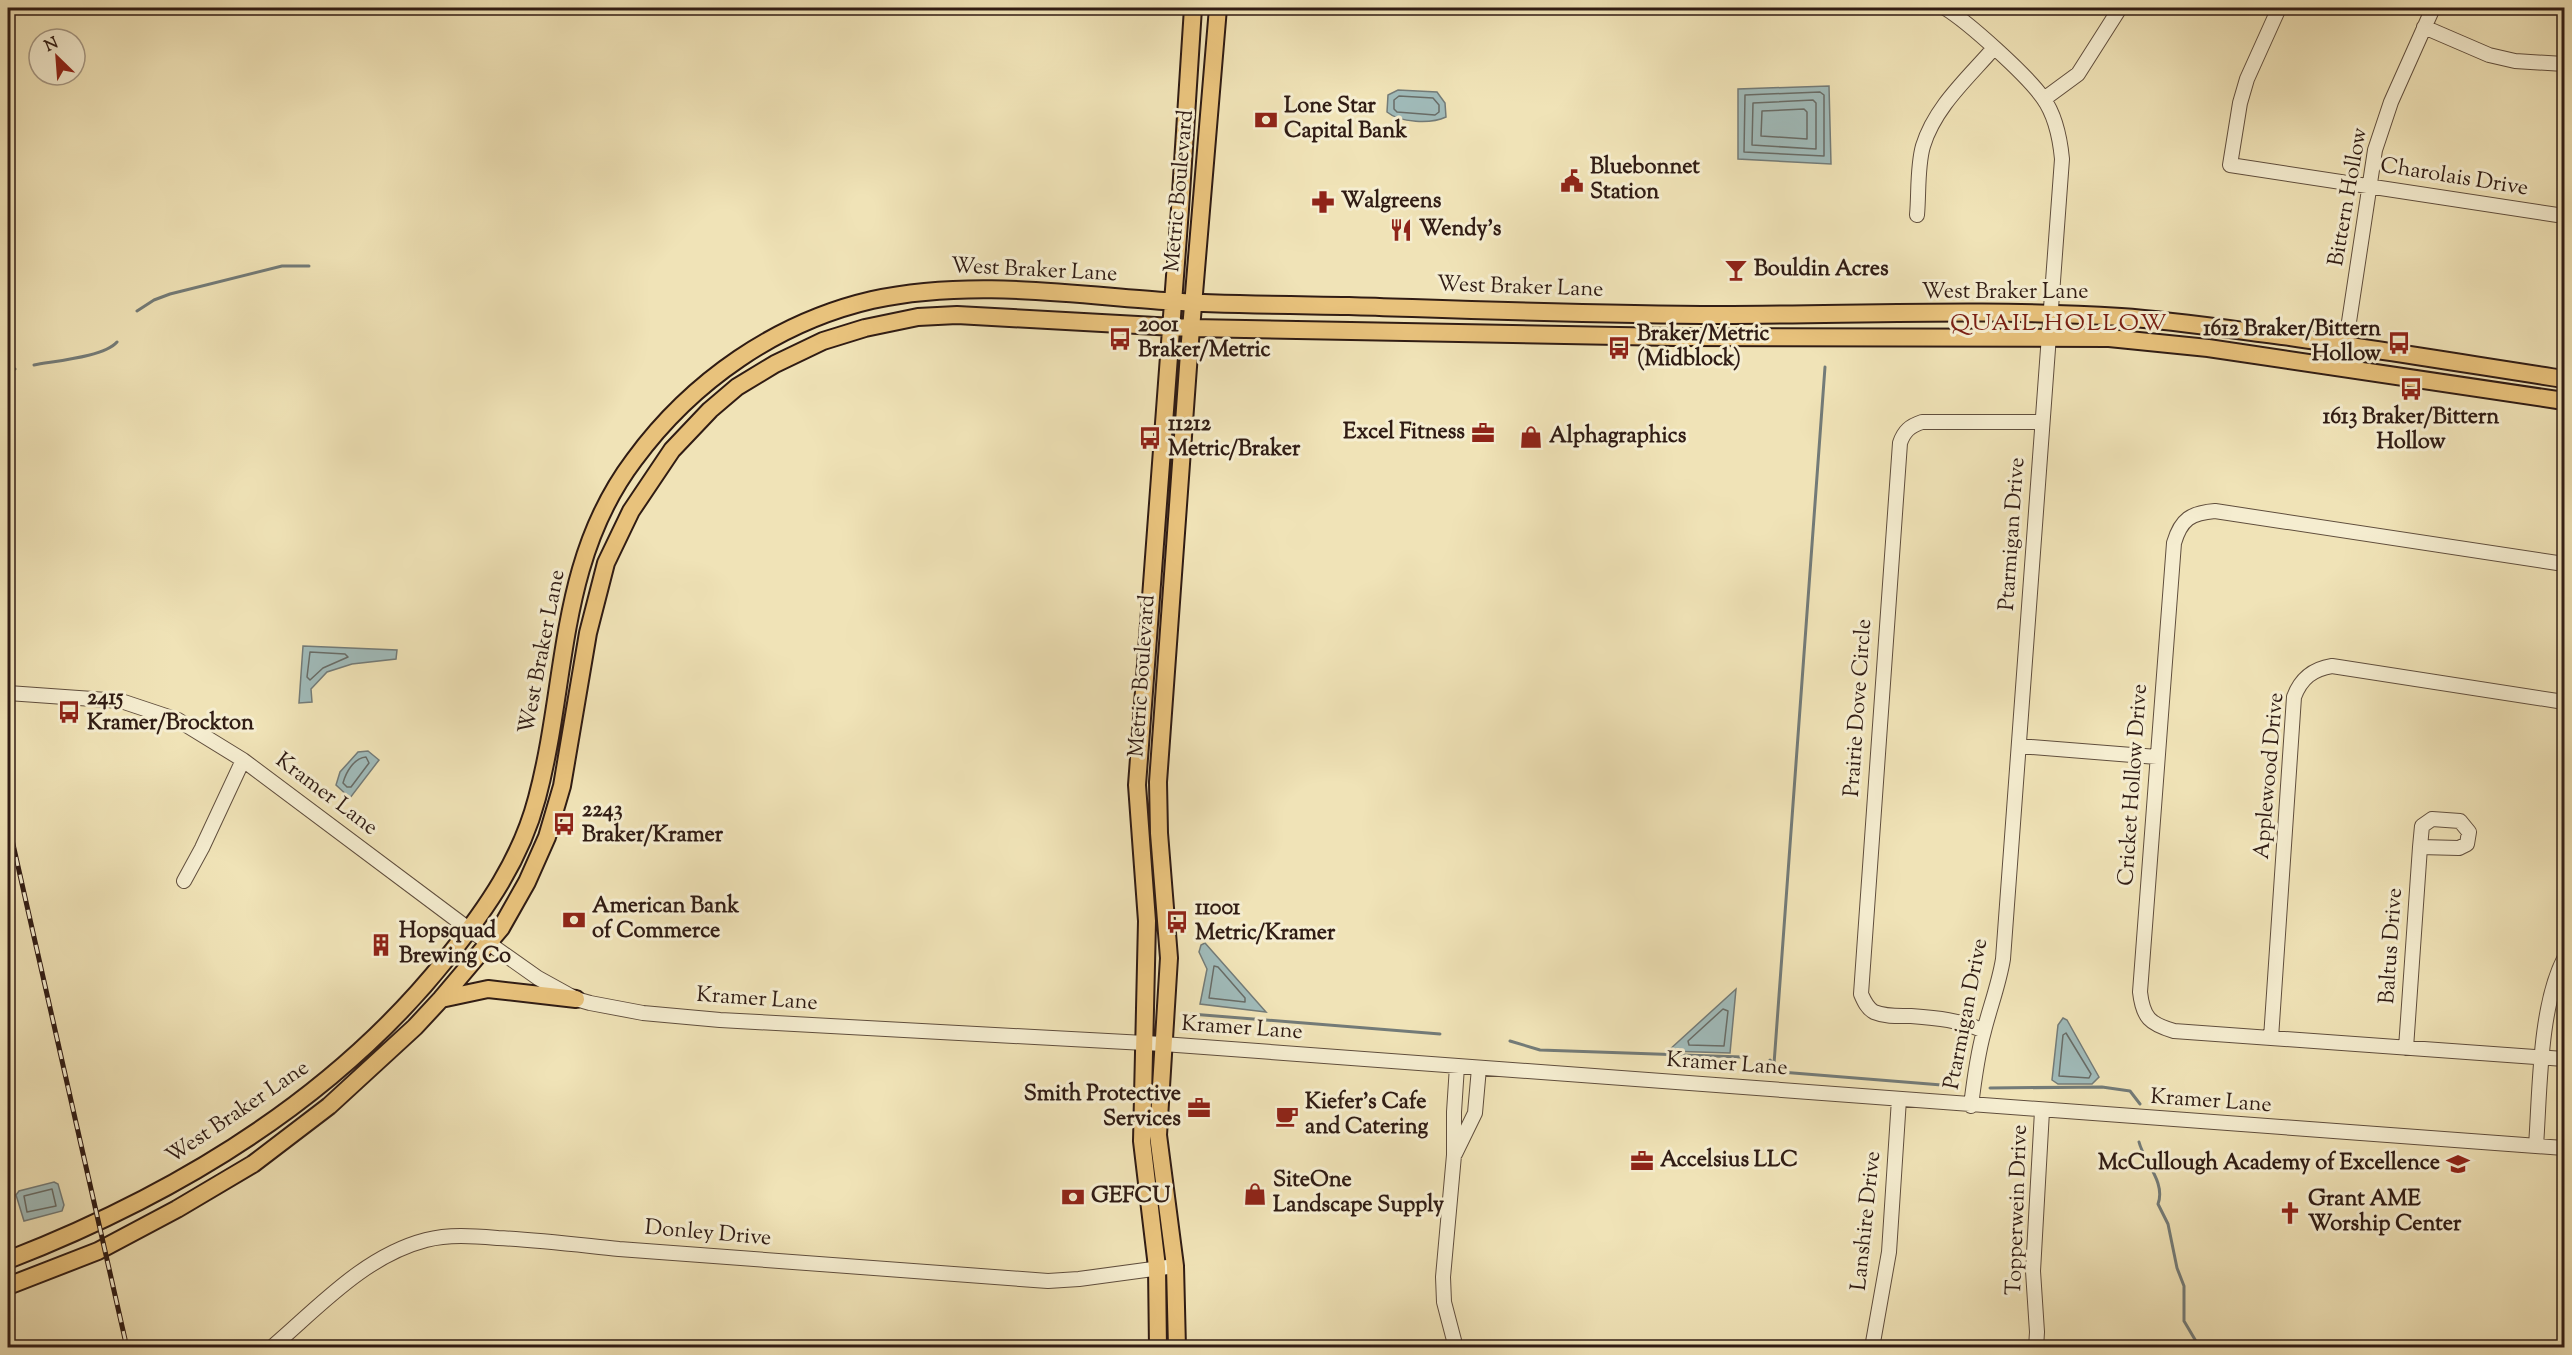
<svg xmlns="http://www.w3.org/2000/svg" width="2572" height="1355" font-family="'Sorts Mill Goudy',serif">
  <rect width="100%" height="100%" fill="#f0e3b7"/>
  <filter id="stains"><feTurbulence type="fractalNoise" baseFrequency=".00333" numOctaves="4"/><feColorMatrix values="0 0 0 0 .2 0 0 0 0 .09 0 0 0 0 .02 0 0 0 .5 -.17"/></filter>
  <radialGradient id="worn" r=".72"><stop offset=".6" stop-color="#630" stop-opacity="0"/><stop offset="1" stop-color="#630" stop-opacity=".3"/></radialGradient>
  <path fill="#a0bbba" stroke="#737b78" stroke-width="1.5" d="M1829,86L1831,164L1738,159V89Z
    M1398,90L1437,92L1445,103L1446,117C1431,124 1400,123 1387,112L1388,95Z
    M303,646L397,650L396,659L352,664L327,672L311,689L312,702L299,703Z
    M368,751L379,760L350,798L336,785L340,772L358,752Z
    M1205,943L1266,1012L1200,1004L1207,969L1199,952L1201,945Z
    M1736,989L1730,1053L1668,1051Z
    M2063,1018L2067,1020L2099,1077L2092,1084H2058L2052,1080L2058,1025Z
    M54,1182L58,1184L64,1205L62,1211L24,1221L16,1195L19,1191Z"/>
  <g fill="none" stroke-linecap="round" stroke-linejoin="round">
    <path stroke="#686c67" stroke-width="1.5" d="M1820,92L1824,95V156L1744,152L1745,95Z
      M1399,96L1433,98L1439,105V112L1435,115L1397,112L1394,109V100Z
      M1813,100L1816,103V149L1752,145L1753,103Z
      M1804,109L1807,112V139L1761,136L1762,111Z
      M310,652L345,654L348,657L323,668L310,680L307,677Z
      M366,757L369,763L351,787H347L343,783C346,772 354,758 366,757Z
      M1214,966L1218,967L1245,998V1002L1209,998Z
      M1723,1009L1728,1011L1724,1046L1689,1045L1688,1041Z
      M2066,1033L2091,1074L2089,1078L2059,1076L2063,1035Z
      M52,1189L56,1206L27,1212L24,1196Z"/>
    <path stroke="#737b78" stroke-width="3" d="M137,311L154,300L170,294L282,266H309
      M34,365C54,361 104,357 117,342
      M8,371L15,369
      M1191,1014L1440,1034
      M1510,1041L1540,1050L1742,1057
      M1770,1060L1781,1072L1954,1086
      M1774,1064L1825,367
      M1990,1088L2102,1087L2130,1091L2140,1104
      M2139,1142C2144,1162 2166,1182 2158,1204L2168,1224L2177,1268L2184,1286V1321L2200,1348"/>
    <g stroke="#604e3d" stroke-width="16">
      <path id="minor" d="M1945,8C1968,22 2027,75 2043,98C2056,116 2060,138 2062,159L2003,959C1999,984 1990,1007 1984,1031C1977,1056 1974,1081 1971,1106
        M2279,8L2247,79L2240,103L2230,165L2564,216
        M2424,27L2489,55L2515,61L2564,64
        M2044,99L2078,74L2120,8
        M1917,215C1919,194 1917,167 1923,146C1935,107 1967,79 1993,49
        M2342,368L2375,150L2391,102L2433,8
        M2564,564L2215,511C2191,513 2181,519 2174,543L2140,992C2143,1018 2150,1024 2174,1031L2564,1059
        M8,693L121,701L178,720L243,760L470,930L538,978L576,999L590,1003L643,1013L720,1020L1163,1044L2564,1148
        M2019,746L2157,757
        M184,881L202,848L243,760
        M1984,1031C1960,1020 1937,1018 1911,1016C1899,1016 1886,1017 1874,1012C1867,1008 1864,1001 1861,994L1900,443C1904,431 1910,426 1922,422H2042
        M2271,1038L2294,697C2301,678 2313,669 2332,666L2564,702
        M2406,1048L2420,847L2422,826L2432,819L2460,821L2469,832L2467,844L2459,848L2420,847
        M2536,1146C2540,1091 2539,1008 2564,959
        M1455,1154L1475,1113L1479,1068
        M271,1348C318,1308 364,1256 426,1240C449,1234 473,1236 498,1238C538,1240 579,1245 619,1249C762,1260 905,1271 1048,1281L1079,1279L1175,1266
        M1456,1348L1444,1302L1443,1277L1454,1155V1112L1457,1066
        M1872,1348L1889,1252L1899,1099
        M2036,1348L2037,1332L2033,1271L2042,1111"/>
    </g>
    <g stroke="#301c14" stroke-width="20">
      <path id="major" d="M441,999L488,989L576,999
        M8,1260C175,1195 334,1100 447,958C487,908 521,859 537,798C568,682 557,562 634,460C692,381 777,322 872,300C969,279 1067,294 1164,301C1226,305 1288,305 1349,306C1473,310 1596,315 1720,315C1853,315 1988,308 2121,317C2178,321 2234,330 2290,337C2381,350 2473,365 2564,379
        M8,1286L98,1251L177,1209L253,1164L329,1106L415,1027L441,999L501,928L527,882L547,837L562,786L588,633L606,563L631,511L672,450L710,410L737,387L775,364L823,341L865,328L918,317L957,315L1192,328L1673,337L2109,338L2208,348L2564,401
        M1158,1348L1157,1267L1142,1141L1147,921L1137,785L1180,209L1193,8
        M1177,1348L1175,1266L1158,1135L1169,958L1159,833L1158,782L1189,353L1218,8"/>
    </g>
    <use href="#minor" stroke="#f5edd0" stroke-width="14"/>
    <use href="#major" stroke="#e8c27c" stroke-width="16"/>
    <g stroke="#301c14" stroke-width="5">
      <path id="rail" d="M8,822L127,1348"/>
    </g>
    <use href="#rail" stroke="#f5edd0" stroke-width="3" stroke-dasharray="9" stroke-linecap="butt"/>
  </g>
  <defs>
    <g id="bank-bare" transform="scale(1.8)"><path d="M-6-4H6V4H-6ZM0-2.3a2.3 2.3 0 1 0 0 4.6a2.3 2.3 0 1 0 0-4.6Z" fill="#8f2418" stroke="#f5edd0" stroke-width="2.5" paint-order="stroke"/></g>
    <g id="civic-bare" transform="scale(1.8)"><path d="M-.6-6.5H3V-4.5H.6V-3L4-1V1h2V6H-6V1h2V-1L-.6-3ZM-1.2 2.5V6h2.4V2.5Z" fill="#8f2418" stroke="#f5edd0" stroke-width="2.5" paint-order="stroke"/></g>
    <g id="pharmacy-bare" transform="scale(1.8)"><path d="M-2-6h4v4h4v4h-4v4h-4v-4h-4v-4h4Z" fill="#8f2418" stroke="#f5edd0" stroke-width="2.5" paint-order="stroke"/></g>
    <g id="restaurant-bare" transform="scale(1.8)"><path d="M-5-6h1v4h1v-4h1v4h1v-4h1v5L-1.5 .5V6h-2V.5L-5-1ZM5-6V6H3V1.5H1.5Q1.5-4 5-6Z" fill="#8f2418" stroke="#f5edd0" stroke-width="2.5" paint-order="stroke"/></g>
    <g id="bar-bare" transform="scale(1.8)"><path d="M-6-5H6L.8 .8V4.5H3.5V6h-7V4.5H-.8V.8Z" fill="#8f2418" stroke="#f5edd0" stroke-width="2.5" paint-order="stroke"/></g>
    <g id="bus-bare" transform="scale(1.8)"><path d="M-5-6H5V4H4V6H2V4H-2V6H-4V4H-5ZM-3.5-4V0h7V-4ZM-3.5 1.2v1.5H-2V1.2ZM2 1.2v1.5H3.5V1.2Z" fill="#8f2418" stroke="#f5edd0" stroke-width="2.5" paint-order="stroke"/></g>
    <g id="office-bare" transform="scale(1.8)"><path d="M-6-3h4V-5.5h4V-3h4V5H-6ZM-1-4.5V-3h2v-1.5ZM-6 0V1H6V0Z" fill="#8f2418" stroke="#f5edd0" stroke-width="2.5" paint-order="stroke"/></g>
    <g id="shop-bare" transform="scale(1.8)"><path d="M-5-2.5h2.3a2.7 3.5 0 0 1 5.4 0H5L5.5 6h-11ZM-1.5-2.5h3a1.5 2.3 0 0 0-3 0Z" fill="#8f2418" stroke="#f5edd0" stroke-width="2.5" paint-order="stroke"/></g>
    <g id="building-bare" transform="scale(1.8)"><path d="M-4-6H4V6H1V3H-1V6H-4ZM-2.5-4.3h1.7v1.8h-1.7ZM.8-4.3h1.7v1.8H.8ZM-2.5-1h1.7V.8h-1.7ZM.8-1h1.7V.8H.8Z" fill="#8f2418" stroke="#f5edd0" stroke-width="2.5" paint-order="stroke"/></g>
    <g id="cafe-bare" transform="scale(1.8)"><path d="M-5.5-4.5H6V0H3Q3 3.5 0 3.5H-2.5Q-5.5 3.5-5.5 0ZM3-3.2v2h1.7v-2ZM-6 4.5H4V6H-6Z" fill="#8f2418" stroke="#f5edd0" stroke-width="2.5" paint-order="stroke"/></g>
    <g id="school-bare" transform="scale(1.8)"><path d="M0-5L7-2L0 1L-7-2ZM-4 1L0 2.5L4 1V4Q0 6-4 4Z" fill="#8f2418" stroke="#f5edd0" stroke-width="2.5" paint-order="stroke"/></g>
    <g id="church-bare" transform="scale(1.8)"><path d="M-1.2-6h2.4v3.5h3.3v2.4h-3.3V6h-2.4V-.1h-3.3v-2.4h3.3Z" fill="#8f2418" stroke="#f5edd0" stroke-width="2.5" paint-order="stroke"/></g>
  </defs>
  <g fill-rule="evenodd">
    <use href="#bank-bare" x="1266" y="120"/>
    <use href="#civic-bare" x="1572" y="181"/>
    <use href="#pharmacy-bare" x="1323" y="202"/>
    <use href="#restaurant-bare" x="1401" y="230"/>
    <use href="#bar-bare" x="1736" y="270"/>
    <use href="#bus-bare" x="1120" y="339"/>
    <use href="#bus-bare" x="2399" y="343"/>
    <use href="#bus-bare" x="1619" y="348"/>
    <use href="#bus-bare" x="2411" y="389"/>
    <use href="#office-bare" x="1483" y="433"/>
    <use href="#shop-bare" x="1531" y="437"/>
    <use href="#bus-bare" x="1150" y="438"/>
    <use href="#bus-bare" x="69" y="712"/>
    <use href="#bus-bare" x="564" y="824"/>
    <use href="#bank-bare" x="574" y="920"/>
    <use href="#bus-bare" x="1177" y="922"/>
    <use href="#building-bare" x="381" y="945"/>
    <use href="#office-bare" x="1199" y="1108"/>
    <use href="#cafe-bare" x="1287" y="1116"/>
    <use href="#office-bare" x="1642" y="1161"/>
    <use href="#school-bare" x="2458" y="1164"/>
    <use href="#shop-bare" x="1255" y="1194"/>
    <use href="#bank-bare" x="1073" y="1197"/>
    <use href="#church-bare" x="2290" y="1213"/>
  </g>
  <g text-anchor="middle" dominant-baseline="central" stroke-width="6" stroke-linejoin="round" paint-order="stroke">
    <g font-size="22" font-weight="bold" fill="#301c14" stroke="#f5edd0" text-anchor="start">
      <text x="1284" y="107">Lone Star<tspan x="1284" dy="25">Capital Bank</tspan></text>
      <text x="1590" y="168">Bluebonnet<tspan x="1590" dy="25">Station</tspan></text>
      <text x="1341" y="202">Walgreens</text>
      <text x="1419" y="230">Wendy's</text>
      <text x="1754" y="270">Bouldin Acres</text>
      <text x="1138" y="326">2001<tspan x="1138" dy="25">Braker/Metric</tspan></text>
      <text x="2381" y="330" text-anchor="end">1612 Braker/Bittern<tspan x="2381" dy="25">Hollow</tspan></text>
      <text x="1637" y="335">Braker/Metric<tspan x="1637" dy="25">(Midblock)</tspan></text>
      <text x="2411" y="418" text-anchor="middle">1613 Braker/Bittern<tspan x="2411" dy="25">Hollow</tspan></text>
      <text x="1168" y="425">11212<tspan x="1168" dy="25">Metric/Braker</tspan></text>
      <text x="1465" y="433" text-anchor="end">Excel Fitness</text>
      <text x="1549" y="437">Alphagraphics</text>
      <text x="87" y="699">2415<tspan x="87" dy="25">Kramer/Brockton</tspan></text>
      <text x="582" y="811">2243<tspan x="582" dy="25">Braker/Kramer</tspan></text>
      <text x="592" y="907">American Bank<tspan x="592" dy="25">of Commerce</tspan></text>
      <text x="1195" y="909">11001<tspan x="1195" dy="25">Metric/Kramer</tspan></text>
      <text x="399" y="932">Hopsquad<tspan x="399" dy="25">Brewing Co</tspan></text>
      <text x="1181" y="1095" text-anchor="end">Smith Protective<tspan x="1181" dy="25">Services</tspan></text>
      <text x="1305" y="1103">Kiefer's Cafe<tspan x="1305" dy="25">and Catering</tspan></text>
      <text x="1660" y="1161">Accelsius LLC</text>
      <text x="2440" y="1164" text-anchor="end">McCullough Academy of Excellence</text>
      <text x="1273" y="1181">SiteOne<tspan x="1273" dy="25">Landscape Supply</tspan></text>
      <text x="1091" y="1197">GEFCU</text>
      <text x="2308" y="1200">Grant AME<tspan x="2308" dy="25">Worship Center</tspan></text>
    </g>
    <g font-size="22" fill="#301c14" stroke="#f5edd0">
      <text transform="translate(2454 178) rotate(9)">Charolais Drive</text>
      <text transform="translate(1180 191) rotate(-85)">Metric Boulevard</text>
      <text transform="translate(2349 197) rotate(-80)">Bittern Hollow</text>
      <text transform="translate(1034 271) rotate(3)">West Braker Lane</text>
      <text transform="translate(1520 288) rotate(2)">West Braker Lane</text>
      <text x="2005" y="293">West Braker Lane</text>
      <text transform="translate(2013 534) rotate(-86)">Ptarmigan Drive</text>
      <text transform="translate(543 652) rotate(-79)">West Braker Lane</text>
      <text transform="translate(1143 676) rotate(-86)">Metric Boulevard</text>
      <text transform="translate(1859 708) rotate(-86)">Prairie Dove Circle</text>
      <text transform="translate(2270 776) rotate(-85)">Applewood Drive</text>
      <text transform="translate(2134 785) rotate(-86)">Cricket Hollow Drive</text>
      <text transform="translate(326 795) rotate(37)">Kramer Lane</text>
      <text transform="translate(2392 946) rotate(-86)">Baltus Drive</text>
      <text transform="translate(757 1000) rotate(4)">Kramer Lane</text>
      <text transform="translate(1967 1014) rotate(-79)">Ptarmigan Drive</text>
      <text transform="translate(1242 1029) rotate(4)">Kramer Lane</text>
      <text transform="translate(1727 1065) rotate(4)">Kramer Lane</text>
      <text transform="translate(2211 1102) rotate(4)">Kramer Lane</text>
      <text transform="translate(238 1113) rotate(-34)">West Braker Lane</text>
      <text transform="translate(2018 1210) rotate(-88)">Topperwein Drive</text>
      <text transform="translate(1867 1221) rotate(-84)">Lanshire Drive</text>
      <text transform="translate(708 1234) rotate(5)">Donley Drive</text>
    </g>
    <g font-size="24" letter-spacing="1.5" fill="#7a1f14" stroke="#f5edd0">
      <text x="2059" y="324">QUAIL HOLLOW</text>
    </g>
  </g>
  <rect width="2572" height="1355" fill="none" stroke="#f0e3b7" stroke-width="30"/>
  <rect x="9" y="9" width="2554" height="1337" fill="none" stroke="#301c14" stroke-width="3"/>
  <rect x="15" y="15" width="2542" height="1325" fill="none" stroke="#301c14" stroke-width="1.5"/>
  <g transform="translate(57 57) rotate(335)"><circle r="28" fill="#f5edd0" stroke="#a69985" stroke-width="1.5"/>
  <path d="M0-4.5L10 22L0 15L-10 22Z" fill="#8f2418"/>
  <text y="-9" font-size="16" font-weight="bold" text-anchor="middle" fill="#301c14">N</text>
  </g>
  <rect width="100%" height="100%" filter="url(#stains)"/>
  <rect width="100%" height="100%" fill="url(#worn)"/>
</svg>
